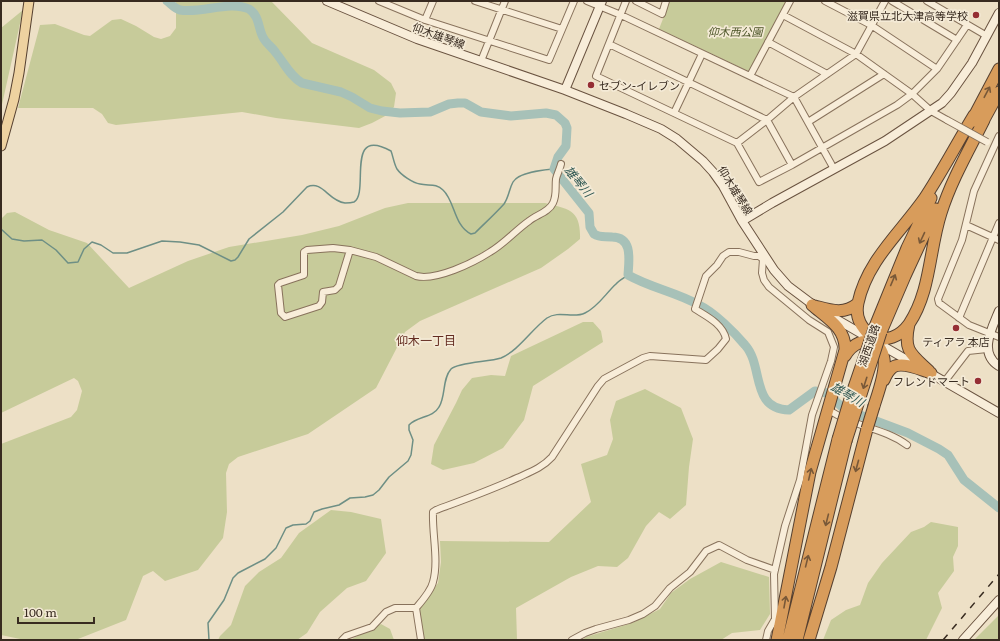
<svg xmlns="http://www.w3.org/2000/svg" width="1000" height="641" font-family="Literata,'Noto Sans JP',serif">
  <rect width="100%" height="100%" fill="#ede0c6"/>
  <path fill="#c7cb9a" d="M176,1H271L312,43L374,70L391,83L396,93L394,107L387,115L372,123L359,128L276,118L242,112L116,125L108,123L102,114L93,108H18L40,25L55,24L84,35L90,36L112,20L121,19L136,26L154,37L161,39L170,36L176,28Z
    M670,1H786L750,70L748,71L659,29Z
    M23,10L1,109V28Z
    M408,203H545C569,209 581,210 580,239L568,249L541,268L420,321L405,332L376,388L308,434L238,457L229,464L226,473L227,512L223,538L198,570L165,581L153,571L143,576L126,620L78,639L25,640L1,635V444L71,417L77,410L82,391L78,381L74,378L1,413V219L7,213L15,212L49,230L87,243L129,288L188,261L229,247L302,235L339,226L385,208Z
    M583,322H593L601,331L603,342L533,386L524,420L503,448L474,463L443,470L431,464L434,445L456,403L462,390L472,378L491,375L505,376L511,356Z
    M645,389L681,408L693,439L689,467L686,505L670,519L659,512L646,526L628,558L617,567L598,566L571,577L516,608L517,640H421L417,611L438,583L441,562L440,541L549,542L591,502L581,464L607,455L613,439L610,420L616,401Z
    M331,510L351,512L381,519L386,553L366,581L347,588L320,612L307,633L297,640H218L220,636L231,625L245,586L259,572L281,558L299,533Z
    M931,522L958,527V546L953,557L954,571L938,593L942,608L926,640H823L831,620L846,610L860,605L868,583L882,563L911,532L924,527Z
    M721,562L769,577L770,614L760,630L732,633L721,640H582L586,637L632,623L660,609L671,593L690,579Z
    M999,615V640H974Z
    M381,624L390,629L394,640H350Z"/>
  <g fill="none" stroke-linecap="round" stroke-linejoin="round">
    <path stroke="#6e8f85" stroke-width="1.5" d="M1,229L12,239L24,241L42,240L56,250L68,263L78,262L84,249L92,242L101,245L113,253H127L162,241L180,242L199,245L231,261L235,260L238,257L249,239L283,212L307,187C323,180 328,201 345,203C347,203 351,203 354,202C370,193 344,125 391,151C393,156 394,164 397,169C401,175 413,183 420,184C429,186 436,183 443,190C455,201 454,226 471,234L475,233C485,223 495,214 504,204C509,197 509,189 513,182C519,172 543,170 554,169
      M209,640L208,623L224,600L233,578L238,573L265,559L276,548L286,528L293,525L306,524L310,521L314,512L322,509L339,505L350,498L365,497L373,495L379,490L389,477L408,461L411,455L413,440L409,430V425C417,416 433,418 439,407C446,396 442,379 451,369C459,362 489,362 501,358C518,351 532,329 547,318C559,310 573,319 585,313C598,307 606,293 616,284C619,280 624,278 628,275"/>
    <path stroke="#a7c1b8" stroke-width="9" d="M167,1C171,4 175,9 180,10C202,14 229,0 249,9C260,16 258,30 264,39C267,44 273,48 276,53C285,64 290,76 302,83L341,92L352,97L370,108L382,111L400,113L430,112L449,104L458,103H465L481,112L511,116L546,113L556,115L565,123L567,128L566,146L558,157L554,169L589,213L590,227L594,234C600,238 605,236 612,237C633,237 629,260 628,275C651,288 676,292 699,305C714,312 734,332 745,345C764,366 750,409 789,410L815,391L827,393L842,407L860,415L908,433L939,449L948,455L964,480L999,508"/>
    <g stroke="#88725c" stroke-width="8">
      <path id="street" d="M379,1L425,20L549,60L574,1
        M475,1L562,29
        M587,1L621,15L794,97L834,169
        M626,1L596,76L737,143L759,182L792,165L897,105L912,94L937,69L967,25
        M636,1L662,14L666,1
        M825,1L871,25L937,69
        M892,1L957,40
        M927,1L987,36
        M783,15L856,54L912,94L931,111L947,120
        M425,20L433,1
        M768,42L827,74
        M609,44L767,120L792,165
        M481,61L505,1
        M750,76L790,1
        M674,113L702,54
        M808,122L884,74
        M999,136L974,191L962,240L938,299L939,303L969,325L999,337
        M737,143L767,120L794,97L856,54L885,1
        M966,225L999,240
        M333,248L350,250L339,286L335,290L323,292L322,302L319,306L285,317L281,313L278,285L280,283L304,275V252L307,250Z
        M350,250L376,257L416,276C436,281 473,263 490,252C504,244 516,230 529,221C536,215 549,212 553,203C557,195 555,187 556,179C557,174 560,169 561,164
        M763,259L762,273L764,280L769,287L809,320L828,332L834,347L831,361L812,415L800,480L785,526L774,574L775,619L768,631L766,640
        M959,318L999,223
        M945,381L968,351L987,349
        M832,412C855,427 884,428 907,445
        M416,608L421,640
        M342,640L346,636L372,627L386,612L395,608H416C422,601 431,591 433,582C439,561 432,534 433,512L436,510C463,500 491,490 517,478C530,472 542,468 552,457L598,386L604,379L643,358L650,356L706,360L718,349L726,339C723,324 706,316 695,309L706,276L717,265L723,256L729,252H739L754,256H759L763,259
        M572,640L585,633L596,629L629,620L643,614L655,606L670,588L690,572L706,551L719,545L747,560L775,570"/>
    </g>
    <g stroke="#6a5340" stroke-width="10">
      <path id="secondary" d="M327,1L417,39L565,90L626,114L661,129L677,139L703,161L713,172L723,186L742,221L774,270L788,286L816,307
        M565,90L602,1
        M742,221L772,203L885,141L942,103L951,93L972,63L999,13
        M999,311C992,328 978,353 999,366
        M829,315L999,413
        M963,640L999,600"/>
    </g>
    <g stroke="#564030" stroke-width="11">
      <path id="primary" d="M1,146L14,99L19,73L29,1"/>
    </g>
    <g stroke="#564030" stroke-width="13">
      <path id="highway" d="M971,122L999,69
        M981,125L999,92
        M815,306C830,310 844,315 857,304
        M909,324C903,351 911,354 929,371
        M874,329L907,248L931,198
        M881,332L905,276L936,209
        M845,356C862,327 888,353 909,324C931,291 929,250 941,213C951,181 969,150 984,120
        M884,380C886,375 889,370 893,367C903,361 921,370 931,373
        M874,406C878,393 886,372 884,359C881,337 852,331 858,303C867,261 900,233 924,199C942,172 957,143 974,115
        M777,640L810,472L845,350C846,328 827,318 812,305
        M788,640L838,439
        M797,640L846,441
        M809,640L831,567L867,429"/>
    </g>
    <use href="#street" stroke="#f8edd9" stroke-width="6"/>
    <use href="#secondary" stroke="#f8edd9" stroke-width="8"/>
    <use href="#primary" stroke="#eed2a0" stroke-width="9"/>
    <use href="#highway" stroke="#d89c5b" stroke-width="11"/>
    <path stroke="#382b20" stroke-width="1.5" stroke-dasharray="7 7" stroke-linecap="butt" d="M943,640L999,574"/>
    <g stroke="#88725c" stroke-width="8" stroke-linecap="butt">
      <path id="street-bridge" d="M947,120L987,142"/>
    </g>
    <g stroke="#564030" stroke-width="13" stroke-linecap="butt">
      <path id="highway-bridge" d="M867,429L874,406
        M838,439L850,399L874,329
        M846,441L881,332"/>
    </g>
    <use href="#street-bridge" stroke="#f8edd9" stroke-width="6"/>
    <use href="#highway-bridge" stroke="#d89c5b" stroke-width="11"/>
  </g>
  <defs><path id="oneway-shaft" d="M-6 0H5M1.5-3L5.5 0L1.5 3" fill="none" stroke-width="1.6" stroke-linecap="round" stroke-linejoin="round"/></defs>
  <g stroke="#785838">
    <use href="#oneway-shaft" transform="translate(987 92) rotate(-62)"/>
    <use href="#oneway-shaft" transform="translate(922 238) rotate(115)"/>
    <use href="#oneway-shaft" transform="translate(893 280) rotate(-67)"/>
    <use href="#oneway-shaft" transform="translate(865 383) rotate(108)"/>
    <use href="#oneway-shaft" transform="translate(857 466) rotate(105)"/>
    <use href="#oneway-shaft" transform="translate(810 474) rotate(-77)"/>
    <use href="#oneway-shaft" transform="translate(827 520) rotate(104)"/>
    <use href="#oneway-shaft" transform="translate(807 561) rotate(-76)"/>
    <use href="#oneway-shaft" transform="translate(785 602) rotate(-80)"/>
  </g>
  <g fill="#952e34" stroke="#f4ead6" stroke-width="1.5">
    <circle cx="976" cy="15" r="4"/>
    <circle cx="591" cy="85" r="4"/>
    <circle cx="956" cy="328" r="4"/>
    <circle cx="978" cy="381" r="4"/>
  </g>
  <g text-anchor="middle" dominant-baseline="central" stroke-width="3.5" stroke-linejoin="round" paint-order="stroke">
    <g font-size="11" fill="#382b20" stroke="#f4ead6" text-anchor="end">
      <text x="968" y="15">滋賀県立北大津高等学校</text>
      <text x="599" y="85" text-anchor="start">セブン-イレブン</text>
      <text x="956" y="341" text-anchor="middle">ティアラ 本店</text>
      <text x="970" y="381">フレンドマート</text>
    </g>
    <g font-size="11" font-style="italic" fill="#4b5427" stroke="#f4ead6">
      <text x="735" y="31">仰木西公園</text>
    </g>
    <g font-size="11" fill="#382b20" stroke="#f4ead6">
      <text transform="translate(439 35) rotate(20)">仰木雄琴線</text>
      <text transform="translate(736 190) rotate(58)">仰木雄琴線</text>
      <text transform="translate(868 345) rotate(-71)">湖西道路</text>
    </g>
    <g font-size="12" font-style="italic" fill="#305853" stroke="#f4ead6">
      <text transform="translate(579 181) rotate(51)">雄琴川</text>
      <text transform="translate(848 394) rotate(30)">雄琴川</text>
    </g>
    <g font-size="12" fill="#642c21" stroke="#f4ead6">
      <text x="426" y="340">仰木一丁目</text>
    </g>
  </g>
  <rect width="1000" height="641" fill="none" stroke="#382b20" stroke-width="4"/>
  <path d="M18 617v6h76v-6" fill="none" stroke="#382b20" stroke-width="2"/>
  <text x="24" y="617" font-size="12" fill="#382b20" stroke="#f4ead6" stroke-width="3" paint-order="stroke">100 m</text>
</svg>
